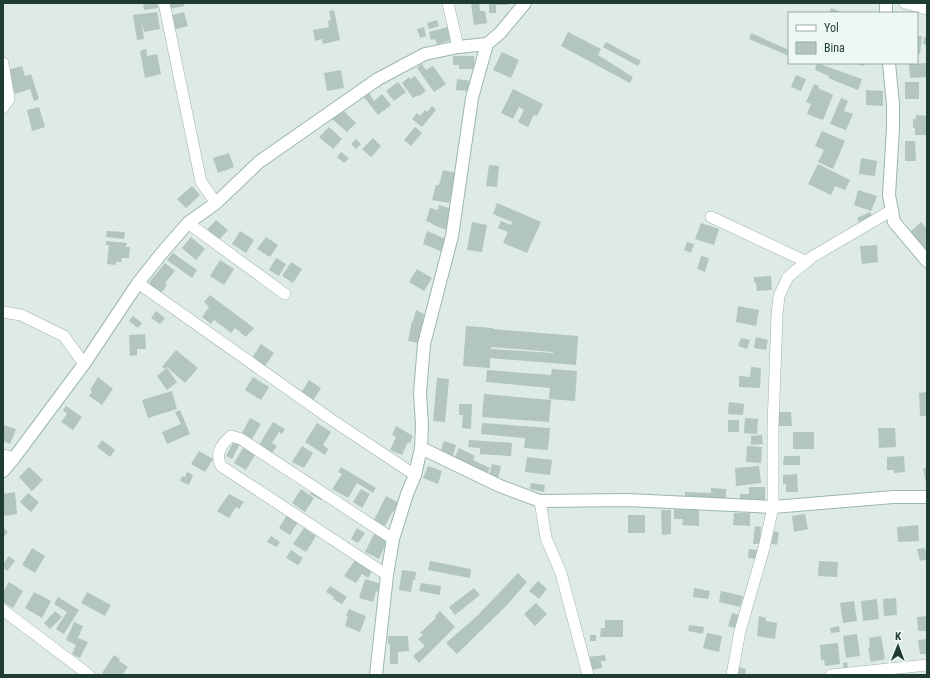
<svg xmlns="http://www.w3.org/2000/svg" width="930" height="678" font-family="'Roboto Condensed',sans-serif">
  <rect width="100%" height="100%" fill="#ddeae5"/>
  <path fill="#b2c5be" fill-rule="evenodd" d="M143,3H157L158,8L144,10Z
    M168,3H184V6L169,9Z
    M471,3H479L480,11H485L487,23L474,25Z
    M489,3H508V5H496V13H489Z
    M831,8L843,13H829Z
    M334,10L340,40L323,44L322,39L315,41L313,30L329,27L328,21L331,20L329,11Z
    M157,12L160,29L144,32L141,19L144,39L137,40L133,15Z
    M184,12L188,26L173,30L169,16Z
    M437,20L439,26L429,29L427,23Z
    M424,27L426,36L420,38L417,29Z
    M448,27L452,40L437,44L435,39L431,40L429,32Z
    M568,32L601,49L598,55L633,77L630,83L561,46Z
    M751,33L789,50V56L749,39Z
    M917,36H922L920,54H917Z
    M924,37L927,38V45L923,44Z
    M606,42L641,61L638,66L603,47Z
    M146,49L147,56L157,54L161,74L145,78L140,51Z
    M502,52L519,60L511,78L493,70Z
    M453,56H474L475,69H459V65H453Z
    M817,63L862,79L858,90L828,78L829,76L815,70Z
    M855,63H865L864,66Z
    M927,63V77L910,78L909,64Z
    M422,64L426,70L433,66L446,84L434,92L417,68Z
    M22,66L25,76L31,74L39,99L34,101L30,89L15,94L7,70Z
    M341,70L344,88L327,91L324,73Z
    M796,75L806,79L801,91L791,87Z
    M415,76L426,91L419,96L418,95L413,98L402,83L409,77L410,79Z
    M457,79L471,81L470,91L456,90Z
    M398,82L406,92L394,101L386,91Z
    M905,82H919V99H905Z
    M814,84L819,86L818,88L833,95L823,120L807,114L811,104L806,102Z
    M513,89L543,104L537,116L534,115L528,127L518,122L524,110L519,107L513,119L501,113Z
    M866,90L883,91V106L866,105Z
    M369,93L374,101L382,94L391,105L378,115L364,97Z
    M841,98L848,101L844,111L853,114L846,130L830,124Z
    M432,106L436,110L422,127L412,119L417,113L420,116L425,110L427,112Z
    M39,107L45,127L32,131L27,110Z
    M341,108L356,123L347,132L331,118Z
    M916,115L927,116V135H915V128H913V119H916Z
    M329,127L342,139L333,149L319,137Z
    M415,127L422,133L411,146L404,140Z
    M822,131L845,141L833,169L818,162L824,150L815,146Z
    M373,138L381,146L371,157L362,149Z
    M356,139L361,144L356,149L351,144Z
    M905,141H915L916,161H905Z
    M341,152L349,158L344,163L337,157Z
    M229,153L234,167L218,173L213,158Z
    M861,158L877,161L875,176L859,174Z
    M818,164L850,180L845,190L835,186L831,195L808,184Z
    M489,165L499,166L497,187L486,186Z
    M443,170L456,173L449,203L432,200L436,185H439Z
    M192,186L200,195L186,208L177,199Z
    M858,190L877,196L871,211L854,205Z
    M497,203L541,222L527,253L503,243L508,232L498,228L501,221L511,225L512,222L493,214Z
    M439,205L452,209L450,231L433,225V224L426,221L430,208L438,210Z
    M870,212L874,220L860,226L857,218Z
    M216,220L228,230L217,242L205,232Z
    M472,222L487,225L482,252L467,250Z
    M921,222L927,229V258L907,235Z
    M701,223L719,229L714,245L695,239Z
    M107,231L125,232L124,239L106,237Z
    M240,231L254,240L246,253L232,244Z
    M427,231L448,240L443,252L423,244Z
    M191,237L205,249L196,260L182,248Z
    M266,237L278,245L270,257L257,249Z
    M106,241L127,243L126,247H130L129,258H122L121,262H116V265L107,264L109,245H106Z
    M687,242L694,244L691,253L684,250Z
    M877,245L878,262L862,264L860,246Z
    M173,253L197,270L192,278L167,260Z
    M701,256L709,258L705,272L697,269Z
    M276,258L286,264L279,276L269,270Z
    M220,260L234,269L224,285L210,276Z
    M291,262L302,269L293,283L282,276Z
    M165,263L175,271L165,283L167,285L160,295L147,285Z
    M417,269L432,278L424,291L409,282Z
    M771,276L772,290L757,291L756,283H754V277Z
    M210,295L254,328L250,333V332L246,337L235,328L231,333L214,320L211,324L202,317L209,307L204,302Z
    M738,306L759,310L756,326L736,322Z
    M416,310L424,314L419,343L408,341L412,321H413Z
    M156,311L165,318L160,324L151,318Z
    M133,316L142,323L138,328L129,321Z
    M466,326L493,328V329L578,336L576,365L490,358V368L463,366ZM491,347L553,352V353L491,349Z
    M145,334L146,349H137V355L130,356L129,335Z
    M756,337L768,340L766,350L754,348Z
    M741,338L750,340L747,349L738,346Z
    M261,344L274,353L265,366L252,358Z
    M176,350L198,368L185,383L167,367L165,369L162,367Z
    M751,367L761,368L760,388L739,387V376L750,377Z
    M167,368L177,382L167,390L157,376Z
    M552,369L577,371L575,401L549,399L550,388L486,382L487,370L551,375Z
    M98,377L113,389L102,405L89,396L92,392L90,390Z
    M253,377L269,387L261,400L245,390Z
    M437,378L449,379L445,422L433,421Z
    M309,380L321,388L313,401L301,393Z
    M172,391L177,409L148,418L142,400Z
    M927,392V416H920L919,393Z
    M484,394L551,400L549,422L482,417Z
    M729,402L744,404L743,415L728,414Z
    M459,404H472L471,429L462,428L463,415H459Z
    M66,406L82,417L73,430L61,422L67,414L63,410Z
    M180,410L190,434L167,444L162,432L181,424L175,412Z
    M777,412H791L792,426H778Z
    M250,418L261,424L252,439L242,433Z
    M745,418L758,419L757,434L744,433Z
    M728,420H739V432H728Z
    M273,422L285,429L282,434L279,432L272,443L277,446L272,453L259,445Z
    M317,423L331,432L323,445L328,449L325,455L305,442Z
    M482,423L550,428L548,450L524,448L525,438L481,434Z
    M3,425L16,429L10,444L3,441Z
    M396,426L413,436L410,443L408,442L402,455L390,450L396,437L392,435Z
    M878,428H895L896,447L879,448Z
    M793,432H814V449H793Z
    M762,435L763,444L751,445V436Z
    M102,440L115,450L110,457L97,447Z
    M469,440L512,443L511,456L480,454V448L468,447Z
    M234,441L240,444L232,459L226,456Z
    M444,441L456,445L453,456L440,452Z
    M302,446L313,453L304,468L292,462Z
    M747,446L762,447L761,463L746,462Z
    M243,448L255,455L246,470L234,463Z
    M459,448L475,456L473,460L490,468L487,475L454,459Z
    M199,451L213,459L205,472L191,464Z
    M784,456H800V465H783Z
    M904,456L905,472L894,473V470H887V457Z
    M527,457L552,460L550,475L525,472Z
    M492,464L501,466L498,478L489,476Z
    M428,466L442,471L438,484L423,478Z
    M759,466L761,483L736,486L735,468Z
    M29,467L43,480L32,491L19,477Z
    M341,467L376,488L373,493L357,483L348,498L332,489L342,474L338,472Z
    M927,468V483H926L923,469Z
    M187,472L193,475L189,485L180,481L182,476L185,477Z
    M797,474L798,492H786V484H783V475Z
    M531,483L545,485L544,492L530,489Z
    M749,487H765V504L740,503V494H749Z
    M711,488L726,489V502L685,500V492L711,493Z
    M301,489L314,498L305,512L292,503Z
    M361,489L370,494L362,508L353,502Z
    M313,490L323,496L321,500L310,494Z
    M15,492L17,514L3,516V494Z
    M28,493L39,502L31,512L20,502Z
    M229,494L244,502L239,509L236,507L229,518L217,511Z
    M386,496L399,503L394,512L393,511L385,526L374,520Z
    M674,509L699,510V526L682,525L683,519H674Z
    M661,510H671V534L662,535Z
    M734,513H750V526L733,525Z
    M805,514L808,529L794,532L792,516Z
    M287,515L298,522L290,535L279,528Z
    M628,515H645V533H628Z
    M918,525L919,541L898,542L897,527Z
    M755,526L761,527L760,544H753Z
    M3,527L8,532L3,538Z
    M304,528L316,536L306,552L293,544Z
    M357,528L365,533L358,543L351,539Z
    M770,531L779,532L777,545L769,543Z
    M374,534L387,541L379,559L365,552Z
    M271,536L280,542L277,547L267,542Z
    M32,548L45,556L35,573L22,565Z
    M925,548L927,559L920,561L917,549Z
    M749,549L757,550L756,559L748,558Z
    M291,550L303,558L298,565L286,558Z
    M9,556L15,561L7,571L3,568V564Z
    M355,560L372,571L368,578L362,574L356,583L344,576Z
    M430,561L471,569L470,578L428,570Z
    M819,561L838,562L837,577L818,576Z
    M402,570L416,572L415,580H413L411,592L399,590Z
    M518,573L527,582L508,604L457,654L446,643L478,615Z
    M365,579L381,584L378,592L376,591L373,602L359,598Z
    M538,581L547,589L539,599L529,591Z
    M9,582L23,591L13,608L3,602V592Z
    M421,583L441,586L440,595L419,591Z
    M330,586L347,597L342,604L333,599L334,597L326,592Z
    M474,588L480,595L455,615L449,607Z
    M694,588L710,591L708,599L693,597Z
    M721,591L743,596L740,607L719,602Z
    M34,592L51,601L42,618L25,608Z
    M87,592L111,605L105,616L81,603Z
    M58,597L79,610L64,634L56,629L67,612L54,604Z
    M896,598L897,615L884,616L883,599Z
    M877,599L879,619L863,621L861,601Z
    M854,601L857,621L843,623L840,603Z
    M536,603L547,614L535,626L524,614Z
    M349,609L366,616L360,632L345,626L348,617L346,616Z
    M55,611L62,617L50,629L44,623Z
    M440,611L455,627L419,663L413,656L425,646L418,639L423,635L420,633L436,618L435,616Z
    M732,613L739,615L735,628L728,626Z
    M759,616L766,618V621L777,623L775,639L757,636Z
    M927,616V631H918L917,617Z
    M605,620H623V637H600L601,628H605Z
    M74,622L83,626L78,638L88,642L80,658L72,654L76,645L66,640Z
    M689,625L704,627L703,634L688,631Z
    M839,626L840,632L831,633L830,628Z
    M707,633L722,636L719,652L703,648Z
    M857,634L860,656L846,658L843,636Z
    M590,635H596V641H590Z
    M388,636H408L409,651L398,652V664H390V644H388Z
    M881,636L885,659L871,662L868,648L870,647L869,638Z
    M927,639V654H920L918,640Z
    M838,643L840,664L825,666L824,660H821L820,645Z
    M114,655L120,659L119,661L128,667L122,675H105L102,673Z
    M605,655L606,661H601L602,668L590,670L588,657Z
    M847,662L848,670L844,671L843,663Z
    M738,667L746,669L745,675H737Z"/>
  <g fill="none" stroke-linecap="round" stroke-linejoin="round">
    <g stroke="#a0b2ac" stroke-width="12">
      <path id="street" d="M164,3L201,182L216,203
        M448,3L458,47
        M905,3L927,9
        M3,63L9,99L3,108
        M711,217L807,262
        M188,223L285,294
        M138,283L332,420L415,475
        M3,312L21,315L64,336L84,364
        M3,455L14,458
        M540,501L546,538L561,573L588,675
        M387,575L221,466C215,453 221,445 231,436L241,439L393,539
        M3,610L89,675
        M732,675L740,631L764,548L773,507V426L777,315L779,296L788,277L812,257L892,210
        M831,675L927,665"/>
    </g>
    <g stroke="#9bb7ae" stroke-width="14">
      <path id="secondary" d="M886,3V13
        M889,63L893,105V128L889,195L894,222L927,261
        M421,448L500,486L540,501L627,500L773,507L893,497H927
        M3,471L14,458L84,364L138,283L161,254L188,223L216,203L259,162L378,79L425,54L458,47L487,44
        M376,675L387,575L393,539L407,494L415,475L421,448L422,425L420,393L424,344L452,236L472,98L487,44L500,33L525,3"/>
    </g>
    <use href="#street" stroke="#fff" stroke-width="11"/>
    <use href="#secondary" stroke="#fff" stroke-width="12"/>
  </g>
  <rect width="930" height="678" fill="none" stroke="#1e3b34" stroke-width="8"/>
  <rect x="788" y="12" width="130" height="52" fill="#edf7f3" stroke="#9aaca7"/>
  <rect x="796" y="25" width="20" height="6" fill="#ffffff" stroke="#9aaca7"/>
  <text x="824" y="32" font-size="12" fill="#1e3b34">Yol</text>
  <rect x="796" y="42" width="20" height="12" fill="#b2c5be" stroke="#9aaca7"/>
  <text x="824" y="52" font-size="12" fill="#1e3b34">Bina</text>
  <g transform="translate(898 646) rotate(1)" stroke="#edf7f3" stroke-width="3" paint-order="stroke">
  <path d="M0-3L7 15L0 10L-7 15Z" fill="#1e3b34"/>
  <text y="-6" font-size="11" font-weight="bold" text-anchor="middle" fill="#1e3b34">K</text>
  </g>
</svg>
